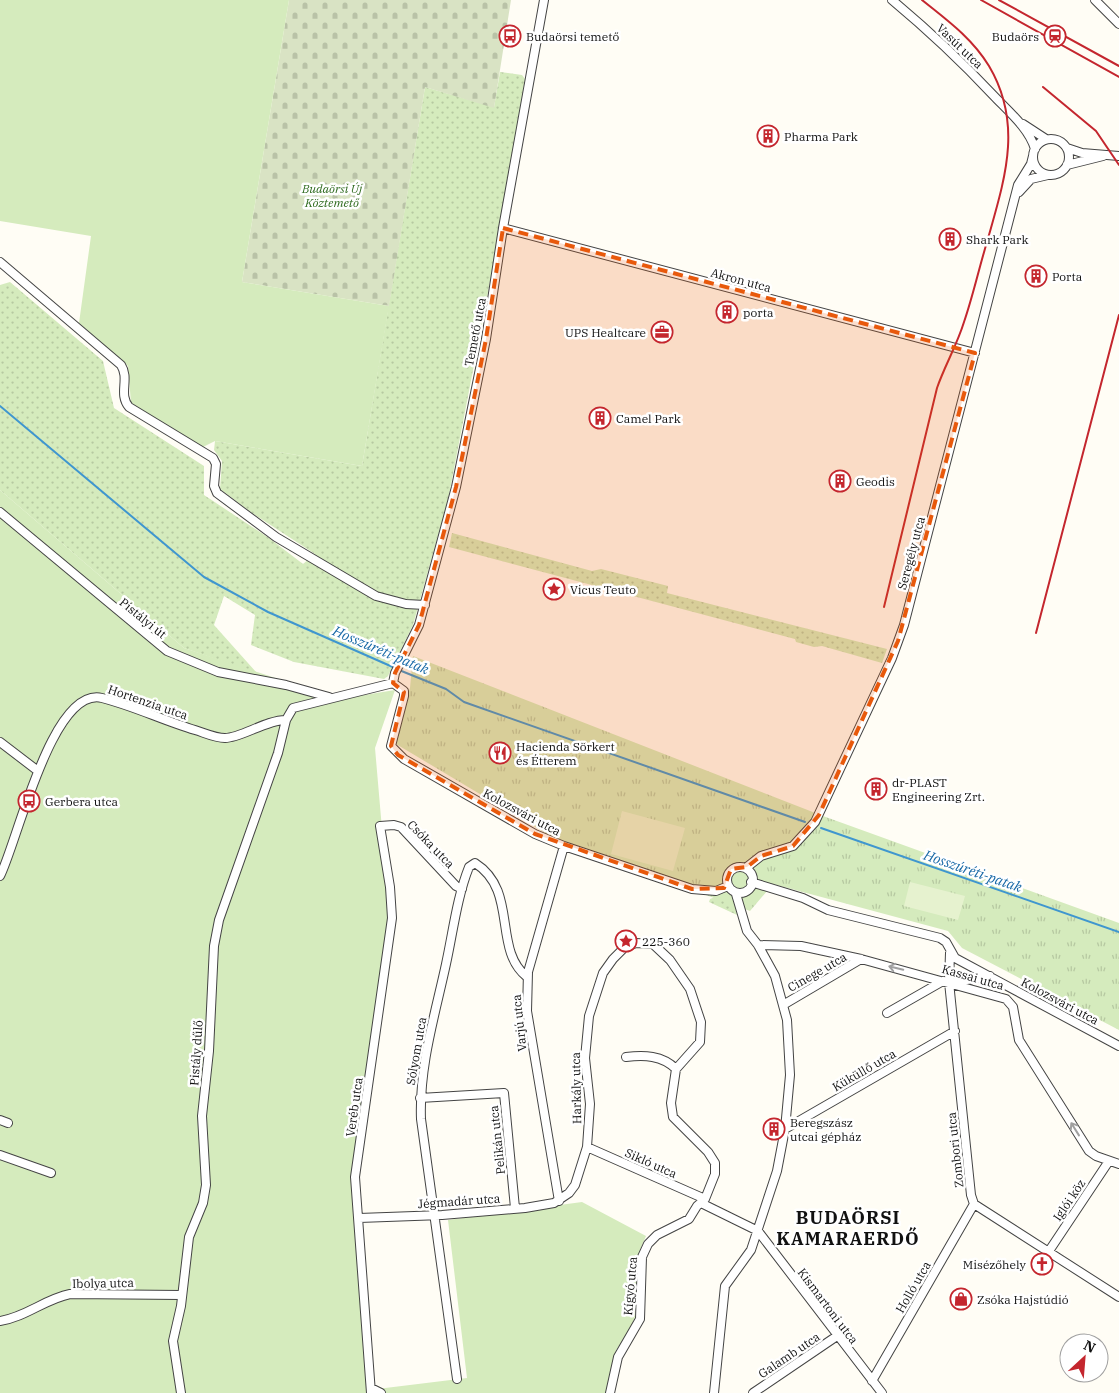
<svg xmlns="http://www.w3.org/2000/svg" width="1119" height="1393" font-family="'IBM Plex Serif',serif">
  <defs>
    <pattern id="grass-dots" width="8" height="8" patternUnits="userSpaceOnUse" patternTransform="scale(1.25)"><rect width="8" height="8" fill="#d5ebbd"/><path d="M2 2h.1M6 6h.1" fill="none" stroke="#b6c8a1" stroke-width="1.8" stroke-linecap="round"/></pattern>
    <pattern id="cemetery-stones" width="16" height="16" patternUnits="userSpaceOnUse" patternTransform="scale(1.25)"><rect width="16" height="16" fill="#d9e3c4"/><path d="M2 7V4a2 2 0 0 1 4 0v3zM10 15v-3a2 2 0 0 1 4 0v3z" fill="#b9c2a7"/></pattern>
    <pattern id="park-tufts" width="24" height="20" patternUnits="userSpaceOnUse" patternTransform="scale(1.25)"><rect width="24" height="20" fill="#d5ebbd"/><path d="M3 7l-1-3M5 7V3M7 7l1-3M15 17l-1-3M17 17v-4M19 17l1-3" fill="none" stroke="#b6c8a1"/></pattern>
  </defs>
  <rect width="100%" height="100%" fill="#fffdf5"/>
  <path fill="url(#grass-dots)" d="M500,72L522,75L525,79L489,287L448,500L413,625L388,676L384,679L294,662L251,645L255,615L224,596L214,625L257,673L184,648L0,490V285L10,282L103,361L114,408L204,466V495L269,538L303,564L315,554L252,513L220,489L222,461L214,450L215,441L362,466L425,87L494,107Z
    M452,533L592,571L601,569L668,586L667,593L887,649L882,663L822,646L814,647L796,642L795,639L449,547Z
    M720,895L735,900L737,915L709,902L710,899Z"/>
  <path fill="url(#cemetery-stones)" d="M289,0H511L494,108L425,87L389,306L242,282Z"/>
  <path fill="url(#park-tufts)" d="M413,656L823,816L1119,923V1030L962,948L948,931L773,884L750,911L562,843L396,744L394,737L410,688Z"/>
  <path fill="#d5ebbd" d="M0,0H289L242,282L389,306L362,466L215,441L203,447L131,403L128,366L79,323L91,236L0,221Z
    M0,490L184,648L340,699L395,690L375,748L382,829L394,919L357,1156L369,1390L467,1378L448,1220L582,1202L646,1236L637,1257L635,1317L629,1332L616,1350L608,1393H0Z"/>
  <path fill="#e6f2cf" d="M622,811L685,828L673,871L611,854Z
    M910,882L965,896L958,920L904,906Z"/>
  <g fill="none" stroke-linecap="round" stroke-linejoin="round">
    <path stroke="#3f96cf" stroke-width="2" d="M0,406L204,577L268,612L395,668
      M399,670L446,689L464,702L805,822
      M821,828L1119,932"/>
    <g stroke="#444" stroke-width="10">
      <path id="minor" d="M892,0C928,30 961,61 993,95C1007,110 1029,128 1035,149
        M1095,0L1119,24
        M1023,124L1046,139
        M1033 157a18 18 0 1 1 36 0a18 18 0 1 1-36 0Z
        M1067,148L1082,153L1119,156
        M1067,165L1103,156
        M1019,192L1031,179L1048,175
        M503,228L975,353
        M0,262L121,365C130,379 118,394 129,407L213,458L216,464L214,486L217,493L276,537L376,596L406,604L425,605
        M0,512L167,651L218,672L286,685L329,697
        M393,683L395,673L419,625L456,487L486,339L503,228L544,0
        M393,683L404,691V696L391,746L404,759L535,834L564,846L692,889L716,891L728,886
        M0,742L38,771
        M727 880a13 13 0 1 1 26 0a13 13 0 1 1-26 0Z
        M747,867L761,856L793,846L815,822L892,658L904,625L1018,185L1031,164L1033,156
        M0,876C17,843 52,686 102,698C134,706 164,721 195,730C205,733 215,738 225,738C241,738 266,720 286,720
        M751,882L803,898L828,910L940,938L946,942L955,958L1119,1046
        M758,945L801,946L861,959L1006,999L1013,1007L1019,1040L1089,1151L1096,1156L1119,1164
        M950,953L949,982L971,1195L974,1204L1119,1297
        M955,982L990,976
        M783,1005L861,959
        M887,1013L943,981
        M626,1057C644,1055 662,1055 676,1069
        M420,1098L504,1093L515,1208
        M0,1120L8,1123
        M785,1129L955,1031
        M587,1147L705,1199
        M0,1155L51,1173
        M559,1201L527,1011L528,972L564,846
        M701,1203L758,1231L882,1393
        M359,1218L442,1215L525,1208L554,1203L569,1193L575,1185L587,1147L590,1104L585,1058L589,1016L603,973L613,959L624,948L636,943L653,944L670,960L690,989L701,1022L700,1042L676,1069L671,1103L673,1117L708,1152L715,1163V1174L705,1199L697,1206L689,1219L657,1235L648,1244L642,1257L640,1319L618,1357L610,1393
        M1049,1251L1109,1161
        M0,1321C26,1317 45,1299 70,1294L182,1295
        M457,1379L421,1119C419,1066 435,1015 446,964C453,932 457,897 469,867L475,863C519,891 492,949 527,977
        M872,1381L974,1204
        M371,1388L381,1393
        M181,1393L173,1341L181,1306L189,1237L203,1203L206,1185L202,1116L209,1051L214,946L219,920L278,753L286,720L293,708L393,683
        M371,1393L355,1177L392,918L390,887L380,826L394,825L401,827L456,886L462,889
        M714,1393L725,1286L751,1250L777,1171L785,1129L790,1075L787,1020L775,976L758,945L747,931L736,894
        M753,1393L837,1336"/>
    </g>
    <use href="#minor" stroke="#fff" stroke-width="8"/>
    <path stroke="#c4262e" stroke-width="2" d="M981,0L1119,77
      M999,0L1119,66
      M1043,87L1096,131L1119,165
      M884,607L937,388C945,365 957,345 964,322C973,296 979,268 987,242C1004,181 1024,125 989,66C972,38 947,20 922,0
      M1036,633L1119,315"/>
  </g>
  <defs><path id="oneway-shaft" d="M-6 0H5M1.5-3L5.5 0L1.5 3" fill="none" stroke-width="1.6" stroke-linecap="round" stroke-linejoin="round" transform="scale(1.25)"/></defs>
  <g stroke="#a0a0a0">
    <use href="#oneway-shaft" transform="translate(896 968) rotate(-166)"/>
    <use href="#oneway-shaft" transform="translate(1075 1129) rotate(-122)"/>
  </g>
  <path fill="#e8590c" fill-opacity="0.2" stroke="#e8590c" stroke-width="4" stroke-dasharray="10 6" stroke-linejoin="round" d="M503,228L975,353L898,641L819,815L793,846L761,856L747,867L731,869L724,888L692,889L535,834L398,755L391,746L404,692L393,683L395,673L419,625L456,487L486,339Z"/>
  <defs>
    <g id="bus-ring" transform="scale(1.125)"><circle r="9.5" fill="#fff" stroke="#c4262e" stroke-width="1.5"/><path d="M-5-6H5V4H4V6H2V4H-2V6H-4V4H-5ZM-3.5-4V0h7V-4ZM-3.5 1.2v1.5H-2V1.2ZM2 1.2v1.5H3.5V1.2Z" fill="#c4262e"/></g>
    <g id="station-ring" transform="scale(1.125)"><circle r="9.5" fill="#fff" stroke="#c4262e" stroke-width="1.5"/><path d="M-3-6H3Q5-6 5-4V2Q5 4 3 4L4.5 6H3L1.5 4h-3L-3 6H-4.5L-3 4Q-5 4-5 2V-4Q-5-6-3-6ZM-3.5-4v3h7v-3ZM-3.5 1v1.5H-2V1ZM2 1v1.5H3.5V1Z" fill="#c4262e"/></g>
    <g id="building-ring" transform="scale(1.125)"><circle r="9.5" fill="#fff" stroke="#c4262e" stroke-width="1.5"/><path d="M-4-6H4V6H1V3H-1V6H-4ZM-2.5-4.3h1.7v1.8h-1.7ZM.8-4.3h1.7v1.8H.8ZM-2.5-1h1.7V.8h-1.7ZM.8-1h1.7V.8H.8Z" fill="#c4262e"/></g>
    <g id="office-ring" transform="scale(1.125)"><circle r="9.5" fill="#fff" stroke="#c4262e" stroke-width="1.5"/><path d="M-6-3h4V-5.5h4V-3h4V5H-6ZM-1-4.5V-3h2v-1.5ZM-6 0V1H6V0Z" fill="#c4262e"/></g>
    <g id="sight-ring" transform="scale(1.125)"><circle r="9.5" fill="#fff" stroke="#c4262e" stroke-width="1.5"/><path d="M0-6L1.8-2.2L6-1.7L2.9 1.2L3.7 5.4L0 3.3L-3.7 5.4L-2.9 1.2L-6-1.7L-1.8-2.2Z" fill="#c4262e"/></g>
    <g id="restaurant-ring" transform="scale(1.125)"><circle r="9.5" fill="#fff" stroke="#c4262e" stroke-width="1.5"/><path d="M-5-6h1v4h1v-4h1v4h1v-4h1v5L-1.5 .5V6h-2V.5L-5-1ZM5-6V6H3V1.5H1.5Q1.5-4 5-6Z" fill="#c4262e"/></g>
    <g id="church-ring" transform="scale(1.125)"><circle r="9.5" fill="#fff" stroke="#c4262e" stroke-width="1.5"/><path d="M-1.2-6h2.4v3.5h3.3v2.4h-3.3V6h-2.4V-.1h-3.3v-2.4h3.3Z" fill="#c4262e"/></g>
    <g id="shop-ring" transform="scale(1.125)"><circle r="9.5" fill="#fff" stroke="#c4262e" stroke-width="1.5"/><path d="M-5-2.5h2.3a2.7 3.5 0 0 1 5.4 0H5L5.5 6h-11ZM-1.5-2.5h3a1.5 2.3 0 0 0-3 0Z" fill="#c4262e"/></g>
  </defs>
  <g fill-rule="evenodd">
    <use href="#bus-ring" x="510" y="36"/>
    <use href="#station-ring" x="1055" y="36"/>
    <use href="#building-ring" x="768" y="136"/>
    <use href="#building-ring" x="950" y="239"/>
    <use href="#building-ring" x="1036" y="276"/>
    <use href="#building-ring" x="727" y="312"/>
    <use href="#office-ring" x="662" y="332"/>
    <use href="#building-ring" x="600" y="418"/>
    <use href="#building-ring" x="840" y="481"/>
    <use href="#sight-ring" x="554" y="589"/>
    <use href="#restaurant-ring" x="500" y="753"/>
    <use href="#building-ring" x="876" y="789"/>
    <use href="#bus-ring" x="29" y="801"/>
    <use href="#sight-ring" x="626" y="941"/>
    <use href="#building-ring" x="774" y="1129"/>
    <use href="#church-ring" x="1042" y="1264"/>
    <use href="#shop-ring" x="961" y="1299"/>
  </g>
  <g text-anchor="middle" dominant-baseline="central" stroke-width="5" stroke-linejoin="round" paint-order="stroke">
    <g font-size="12" fill="#111" stroke="#fff" text-anchor="start">
      <text x="526" y="36">Budaörsi temető</text>
      <text x="1039" y="36" text-anchor="end">Budaörs</text>
      <text x="784" y="136">Pharma Park</text>
      <text x="966" y="239">Shark Park</text>
      <text x="1052" y="276">Porta</text>
      <text x="743" y="312">porta</text>
      <text x="646" y="332" text-anchor="end">UPS Healtcare</text>
      <text x="616" y="418">Camel Park</text>
      <text x="856" y="481">Geodis</text>
      <text x="570" y="589">Vicus Teuto</text>
      <text x="516" y="746">Hacienda Sörkert<tspan x="516" dy="14">és Étterem</tspan></text>
      <text x="892" y="782">dr-PLAST<tspan x="892" dy="14">Engineering Zrt.</tspan></text>
      <text x="45" y="801">Gerbera utca</text>
      <text x="642" y="941">225-360</text>
      <text x="790" y="1122">Beregszász<tspan x="790" dy="14">utcai gépház</tspan></text>
      <text x="1026" y="1264" text-anchor="end">Misézőhely</text>
      <text x="977" y="1299">Zsóka Hajstúdió</text>
    </g>
    <g font-size="12" fill="#111" stroke="#fff">
      <text transform="translate(960 46) rotate(44)">Vasút utca</text>
      <text transform="translate(741 280) rotate(15)">Akron utca</text>
      <text transform="translate(475 332) rotate(-79)">Temető utca</text>
      <text transform="translate(911 553) rotate(-75)">Seregély utca</text>
      <text transform="translate(143 618) rotate(39)">Pistályi út</text>
      <text transform="translate(148 702) rotate(19)">Hortenzia utca</text>
      <text transform="translate(522 812) rotate(28)">Kolozsvári utca</text>
      <text transform="translate(431 844) rotate(46)">Csóka utca</text>
      <text transform="translate(817 972) rotate(-30)">Cinege utca</text>
      <text transform="translate(973 977) rotate(16)">Kassai utca</text>
      <text transform="translate(1060 1001) rotate(28)">Kolozsvári utca</text>
      <text transform="translate(519 1023) rotate(-96)">Varjú utca</text>
      <text transform="translate(416 1051) rotate(-80)">Sólyom utca</text>
      <text transform="translate(196 1053) rotate(-86)">Pistály dűlő</text>
      <text transform="translate(864 1070) rotate(-30)">Küküllő utca</text>
      <text transform="translate(576 1088) rotate(-91)">Harkály utca</text>
      <text transform="translate(354 1107) rotate(-82)">Veréb utca</text>
      <text transform="translate(497 1140) rotate(-96)">Pelikán utca</text>
      <text transform="translate(955 1150) rotate(-96)">Zombori utca</text>
      <text transform="translate(651 1163) rotate(24)">Sikló utca</text>
      <text transform="translate(1069 1200) rotate(-56)">Iglói köz</text>
      <text transform="translate(459 1201) rotate(-4)">Jégmadár utca</text>
      <text transform="translate(103 1283) rotate(-1)">Ibolya utca</text>
      <text transform="translate(630 1286) rotate(-85)">Kígyó utca</text>
      <text transform="translate(913 1287) rotate(-60)">Holló utca</text>
      <text transform="translate(828 1306) rotate(53)">Kismartoni utca</text>
      <text transform="translate(789 1355) rotate(-34)">Galamb utca</text>
    </g>
    <g font-size="12" font-style="italic" fill="#2f6b1f" stroke="#fff">
      <text x="332" y="188">Budaörsi Új<tspan x="332" dy="14">Köztemető</tspan></text>
    </g>
    <g font-size="14" font-style="italic" fill="#1768a6" stroke="#fff">
      <text transform="translate(381 650) rotate(23)">Hosszúréti-patak</text>
      <text transform="translate(973 871) rotate(19)">Hosszúréti-patak</text>
    </g>
    <g font-size="18" font-weight="bold" letter-spacing="1" fill="#111" stroke="#fff">
      <text x="848" y="1217">BUDAÖRSI<tspan x="848" dy="21">KAMARAERDŐ</tspan></text>
    </g>
  </g>
  <g transform="translate(1084 1358) rotate(26)"><circle r="24" fill="#ffffff" stroke="#a0a0a0"/>
  <path d="M0-4L9 19L0 12L-9 19Z" fill="#c4262e"/>
  <text y="-8" font-size="14" font-weight="bold" text-anchor="middle" fill="#111111">N</text>
  </g>
</svg>
